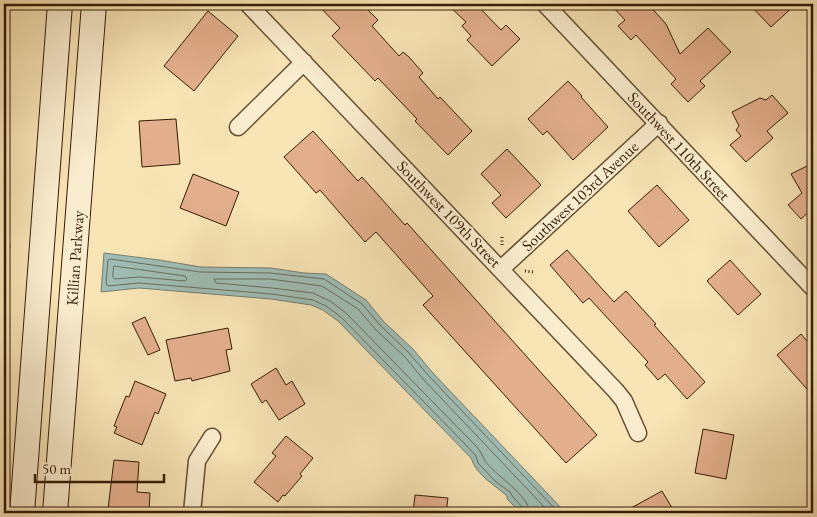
<svg xmlns="http://www.w3.org/2000/svg" width="817" height="517" font-family="'EB Garamond',serif">
  <rect width="100%" height="100%" fill="#f8e4b5"/>
  <filter id="stains"><feTurbulence type="fractalNoise" baseFrequency=".004" numOctaves="4"/><feColorMatrix values="0 0 0 0 .2 0 0 0 0 .09 0 0 0 0 .02 0 0 0 .5 -.17"/></filter>
  <radialGradient id="worn" r=".72"><stop offset=".6" stop-color="#630" stop-opacity="0"/><stop offset="1" stop-color="#630" stop-opacity=".3"/></radialGradient>
  <path fill="#9fbdb5" stroke="#757d6f" d="M4,245H10L6,284H4Z
    M104,253L159,260L201,267L271,268L304,273L326,274L366,300L384,322L413,349L432,372L566,513H521L507,499V496C495,485 477,476 471,458L338,321L323,310L311,305L271,299L139,288L101,292Z"/>
  <g fill="none" stroke-linecap="round" stroke-linejoin="round">
    <path stroke="#6a6c5e" stroke-width="1" d="M114,266L185,276L187,279L185,281L139,277L115,279L113,277Z
      M524,513L523,508L513,497L510,492L495,481L478,463L476,456L464,443L341,317L326,306L313,300L272,294L139,283L108,286L106,283L108,260L111,259L200,272L270,273L324,279L362,304L380,325L409,353L428,375L559,513
      M530,513C529,495 496,476 485,461C483,458 482,454 480,451C477,447 473,443 469,439L346,313L330,301L313,293L272,288L216,283L214,279H270L322,286L358,309L376,330L405,357L424,380L550,513"/>
  </g>
  <path fill="#e4af8d" stroke="#351c07" d="M317,4H362L378,20L372,26L399,56L403,52L409,57L423,73L419,77L438,99L440,97L472,131L448,155L415,121L417,119L378,78L375,81L332,36L340,28Z
    M447,4H476L501,30L506,25L520,39L492,66L467,40L471,36L462,26L466,22Z
    M610,4H648L666,24L680,54L708,28L731,52L700,81L705,86L688,102L671,84L676,79L636,35L631,40L618,26L625,20Z
    M749,4H796L771,27Z
    M208,11L238,36L194,91L164,66Z
    M568,81L582,96L581,97L608,127L573,160L547,131L543,135L528,119Z
    M772,95L788,113L767,131L773,138L746,162L730,145L741,136L736,130L739,126L732,112L760,98L766,100Z
    M176,119L180,164L142,167L139,121Z
    M313,131L358,181L362,177L405,225L407,223L597,435L566,463L423,305L433,296L376,232L365,242L320,190L316,193L284,157Z
    M507,149L541,185L506,218L492,203L501,195L481,174Z
    M813,163V213L811,210L801,219L788,205L802,193L791,174Z
    M193,174L239,192L226,226L180,208Z
    M657,185L689,220L659,247L628,211Z
    M567,250L614,302L626,291L656,324L654,325L705,382L687,399L665,374L658,380L645,365L648,362L589,298L583,303L550,265Z
    M730,260L761,294L738,315L707,281Z
    M145,317L160,350L148,355L132,323Z
    M228,328L232,349L226,350L230,371L192,381L191,378L175,381L166,340Z
    M801,334L813,348V396L777,355Z
    M276,368L286,385L292,381L305,404L279,420L266,400L262,403L251,384Z
    M135,381L166,394L158,414L155,412L142,445L114,433L117,427L114,426L126,396L129,397Z
    M703,429L734,435L726,479L695,473Z
    M286,436L313,458L300,474L302,476L285,496L283,495L278,502L254,482L276,456L272,453Z
    M114,460L139,462L137,492L150,493L149,512L108,509Z
    M662,491L675,513H622Z
    M415,495L448,498L446,513H413Z"/>
  <g fill="none" stroke-linecap="round" stroke-linejoin="round">
    <g stroke="#664e32" stroke-width="19">
      <path id="street" d="M248,4L616,391L624,401L638,433
        M545,4L813,288
        M238,127L304,62
        M501,269L659,123
        M192,513L197,461L212,437"/>
    </g>
    <g stroke="#351c07" stroke-width="26">
      <path id="secondary" d="M22,513L60,4
        M55,513L94,4"/>
    </g>
    <path stroke="#351c07" stroke-width="3" stroke-dasharray="1 2.5" stroke-linecap="butt" d="M502,237V245
      M525,271L533,272"/>
    <use href="#street" stroke="#faedcf" stroke-width="16"/>
    <use href="#secondary" stroke="#faedcf" stroke-width="24"/>
  </g>
  <g text-anchor="middle" dominant-baseline="central" stroke-width="4" stroke-linejoin="round" paint-order="stroke">
    <g font-size="16" fill="#351c07" stroke="#faedcf">
      <text transform="translate(679 146) rotate(47)">Southwest 110th Street</text>
      <text transform="translate(580 196) rotate(-43)">Southwest 103rd Avenue</text>
      <text transform="translate(449 214) rotate(46)">Southwest 109th Street</text>
      <text transform="translate(75 258) rotate(-86)">Killian Parkway</text>
    </g>
  </g>
  <rect width="817" height="517" fill="none" stroke="#f8e4b5" stroke-width="20"/>
  <rect x="5" y="5" width="807" height="507" fill="none" stroke="#351c07" stroke-width="2.5"/>
  <rect x="10" y="10" width="797" height="497" fill="none" stroke="#351c07"/>
  <path d="M35 474v8h129v-8" fill="none" stroke="#351c07" stroke-width="2.5"/>
  <text x="42" y="474" font-size="15" fill="#351c07" stroke="#faedcf" stroke-width="4" paint-order="stroke">50 m</text>
  <rect width="100%" height="100%" filter="url(#stains)"/>
  <rect width="100%" height="100%" fill="url(#worn)"/>
</svg>
